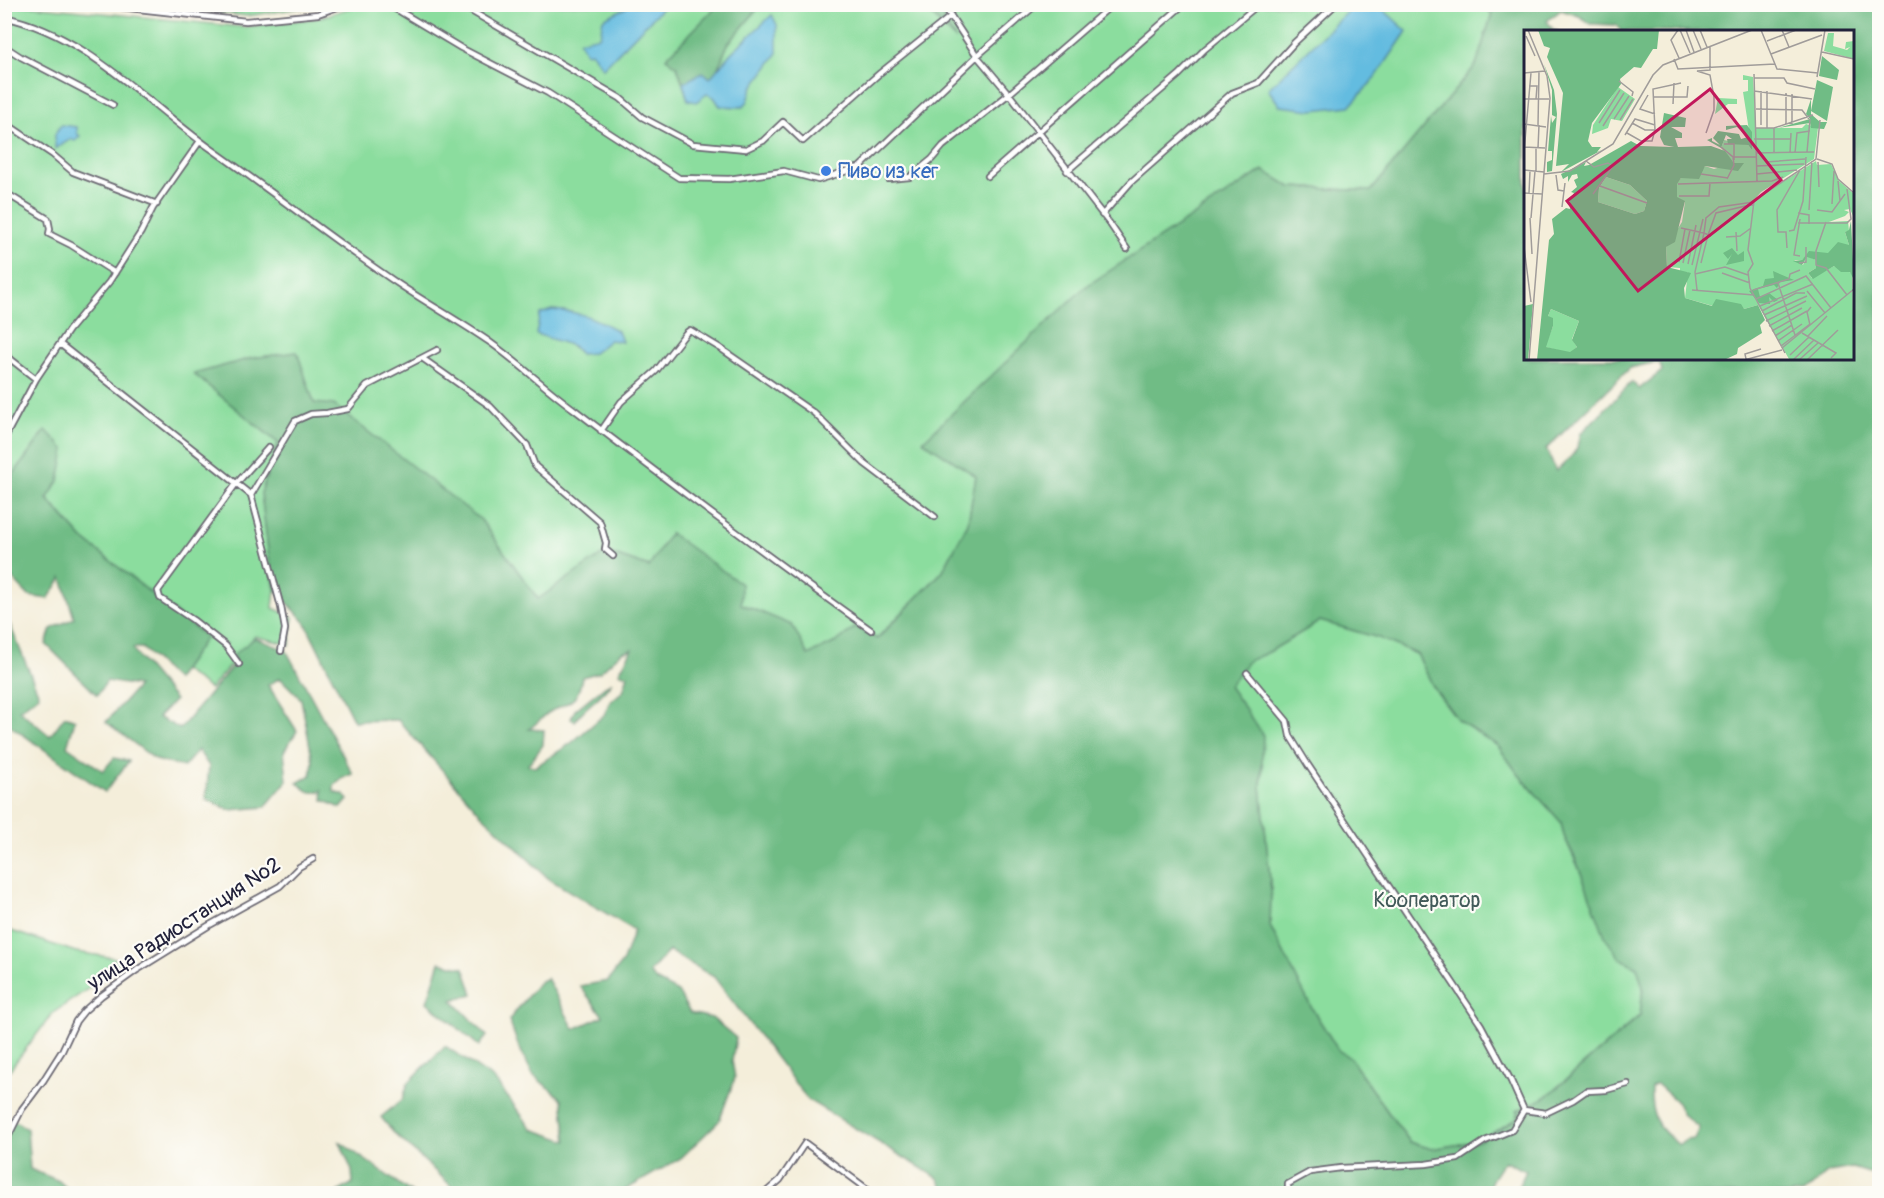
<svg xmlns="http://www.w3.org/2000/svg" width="1884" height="1198" font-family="Pangolin,sans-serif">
  <rect width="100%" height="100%" fill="#fdfcf7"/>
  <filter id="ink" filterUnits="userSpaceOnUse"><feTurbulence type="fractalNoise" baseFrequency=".0167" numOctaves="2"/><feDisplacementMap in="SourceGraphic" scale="12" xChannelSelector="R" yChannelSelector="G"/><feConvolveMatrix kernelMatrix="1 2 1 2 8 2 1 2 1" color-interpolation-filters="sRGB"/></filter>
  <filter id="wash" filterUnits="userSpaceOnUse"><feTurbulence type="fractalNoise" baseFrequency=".008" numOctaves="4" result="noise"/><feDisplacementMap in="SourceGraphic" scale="24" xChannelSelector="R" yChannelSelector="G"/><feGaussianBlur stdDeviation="1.35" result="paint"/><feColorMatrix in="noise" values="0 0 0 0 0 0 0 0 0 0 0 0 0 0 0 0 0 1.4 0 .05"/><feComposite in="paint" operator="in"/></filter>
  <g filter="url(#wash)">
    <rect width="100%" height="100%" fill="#f4eeda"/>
    <path fill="#8bdd9e" stroke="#56806c" stroke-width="1.5" fill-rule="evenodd" d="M5,5H21L244,27L318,18L359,5H631C612,14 601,33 591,52L603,68L665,5H720L666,58L677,66L688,100L706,93L714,97L720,106L742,107L748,101L772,16L731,53L717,70L728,44L761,5H905L933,16L953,37L936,5H1355L1269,89L1406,31L1378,5H1483L1492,14L1476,65L1371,191L1291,187L923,441L976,476L968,523L942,572L876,639L856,627L836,642L808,656L792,625L649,567L606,552L538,599L481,520L314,403L297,352L252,358L194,374L278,443L261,493L269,557L275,589L273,608L293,617L290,645L255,636L210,689L183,670L206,637L83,539L47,498L59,481L45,431L5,486ZM552,310L571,312L621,341L610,340L593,353L580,354L540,314Z
      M153,5H321L247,16Z
      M1320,621L1379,638L1417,654L1434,688L1458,720L1498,746L1519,775L1561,822L1564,836L1620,958L1637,967L1643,987L1640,1015L1546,1097L1518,1110L1519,1112L1516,1119L1479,1141L1431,1149L1410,1142L1371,1089L1351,1059L1338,1050L1311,1007L1270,926L1271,891L1261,786L1263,765L1229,686L1248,661L1269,652Z
      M5,929L76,952L115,958L121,966L53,1013L5,1076Z"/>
    <path fill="#70bc85" stroke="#496f60" stroke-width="1.5" fill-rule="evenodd" d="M718,5H761L728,44L717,70L710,79L703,73L683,83L677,66L666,58Z
      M905,5H936L956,40L933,16Z
      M1483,5H1879V1176L1853,1168L1828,1172L1803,1194H1515L1526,1171L1504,1161L1493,1178L1486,1193H945L938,1178L808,1100L714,977L669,951L649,973L657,981L678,992L690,1013L712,1018L736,1038L732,1061L735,1078L719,1121L681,1158L620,1193H459L393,1132L381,1117L403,1099L408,1083L445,1046L494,1079L532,1129L567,1141L562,1099L533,1075L518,1045L509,1020L539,982L547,978L574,1029L603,1016L580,986L608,981L623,961L634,930L549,879L483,816L398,720L354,721L305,622L275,589L269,557L261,493L278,443L194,374L252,358L297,352L314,403L334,405L481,520L538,599L606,552L649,567L670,533L741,584V604L792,625L808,655L836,642L856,627L877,639L942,572L968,523L976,476L923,441L1085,287L1263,170L1291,187L1371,191L1476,65L1492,14ZM1561,10L1579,16L1591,24L1616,25L1621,31L1852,32V358H1526V32L1558,31H1554L1547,21ZM1652,363H1660L1662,371L1639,389L1632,382L1580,434C1581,450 1567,461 1556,471L1546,449L1630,368ZM1320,621L1379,638L1417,654L1434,688L1458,720L1498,746L1519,775L1561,822L1564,836L1576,860L1606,939L1620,958L1637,967L1643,987L1640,1016L1546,1097L1517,1110L1519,1112L1516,1119L1479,1141L1432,1149L1410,1142L1371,1089L1351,1059L1338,1050L1311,1007L1270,926L1271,891L1261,786L1263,735L1229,686L1248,661L1269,652ZM632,649L619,673L628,675L623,691L610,702L604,715L570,744L535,767L528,765L543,745L544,730L529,729C536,724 542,718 548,713C569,700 577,706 582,677L600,672L622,652ZM1657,1084L1676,1101L1683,1115L1699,1128L1694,1139L1686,1140L1679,1145C1656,1127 1650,1116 1651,1087Z
      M46,430L65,450L59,481L47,499L83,539L206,637L176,680L142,648H133L137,655L175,700L158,717L180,729L235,663L234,654L255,638L286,650L353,774L343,778L334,786V792L344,795L348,800L341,808L323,800L322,790C310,796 306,789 297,783L311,775L313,762L301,699L280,678L268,685L297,731L284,751L287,781L265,807L230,810L206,799L209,766L198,750L184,767L156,760L106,722L138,686L107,681L97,695L46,644L51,629L74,618L62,578L48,599L29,596L5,571V486Z
      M5,613L39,695L19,710L50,736L65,716L75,720L67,746L103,771L114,758L129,761L105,792L5,722Z
      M611,683C601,699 584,706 575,721L571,719L575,710L605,686Z
      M440,962L464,968L473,994L452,1000L487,1036L479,1046L427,1002Z
      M9,1117L27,1129L30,1169L59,1181L72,1193L22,1194L5,1192L4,1121Z
      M340,1142L412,1193H338V1192L353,1183L352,1171Z"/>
    <path fill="#63bce0" stroke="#426f8e" stroke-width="1.5" d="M1355,4L1378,5L1407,31L1376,77L1350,106L1312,110L1280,106L1268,89Z
      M631,5H665L603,68L591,52L586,53L579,41L600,36L603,19Z
      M772,15L777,25V54L752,88L748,101L743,107L720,106L714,97L707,94L696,102L688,100L683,83L703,72L710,78L731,53Z
      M61,125L77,127V133L80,136L75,141L71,139L55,149V134Z
      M552,310C582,312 592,317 618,331L622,342L610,340L593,353L580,354L573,346L536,334L540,314Z"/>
  </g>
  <g filter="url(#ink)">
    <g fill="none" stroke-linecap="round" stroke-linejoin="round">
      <g stroke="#6c6973" stroke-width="8">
        <path id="street" d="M93,4L246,21L318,14L346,4
          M385,4L401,12L461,48L548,93L679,178L729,179L784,171L818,180L860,167L977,56L1009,94L1110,224L1127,249
          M459,4L620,98L642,117L693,144L746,149L763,141L783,122L803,141L880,73L951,16
          M943,4L977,56L1037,4
          M948,13L959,4
          M4,17C87,35 144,101 210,148C273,192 333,240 397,283C428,304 461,322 491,343C520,364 546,389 575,410C673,485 771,559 871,630
          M4,46L21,57L113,105
          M4,122L53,155L73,172L157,204
          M1067,171L1179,75L1205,49L1259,4
          M988,176L1184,4
          M889,179L910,177L932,159L943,146L1009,94L1113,4
          M4,192L48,219L50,229L49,234L71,245L115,273
          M1102,215L1131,182L1232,93L1258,83L1294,43L1336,4
          M60,344L251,495
          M4,354L36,379
          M422,358L490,406L527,445L535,466L600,522L606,543L605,549L613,556
          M601,431L621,402L656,371L686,333L690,330L720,348L814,413L864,463L935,517
          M4,439L36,379L69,330L109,282L141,232L153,208L200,141
          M281,651L285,629L281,607L251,495L295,421L311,414L327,413L348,409L367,386L437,350
          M239,664L226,646L193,620L160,598L158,591L236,484L269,447
          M1247,673L1287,721L1290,736L1308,765L1481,1025L1511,1081L1524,1110
          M4,1145L22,1109L43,1081L62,1051L76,1021L84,1011L101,996L137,970L208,926L280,886L299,867L313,859
          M764,1194L780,1180L805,1143L874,1194
          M1288,1194V1184L1310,1172L1341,1168L1426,1164L1458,1159L1485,1141L1512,1130L1524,1110L1546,1113L1573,1100L1586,1091L1606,1090L1628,1084"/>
      </g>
      <use href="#street" stroke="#fff" stroke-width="4.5"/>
    </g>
  </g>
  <circle fill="#3f7fe0" stroke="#fdfcf7" stroke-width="2" cx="826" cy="171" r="6"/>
  <g text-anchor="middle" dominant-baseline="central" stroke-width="4.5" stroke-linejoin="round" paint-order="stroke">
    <g font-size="21" fill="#366cbe" stroke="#fdfcf7" text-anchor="start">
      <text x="838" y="171">Пиво из кег</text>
    </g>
    <g font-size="21" fill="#425a59" stroke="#fdfcf7">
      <text x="1427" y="900">Кооператор</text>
    </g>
    <g font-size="21" fill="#22223b" stroke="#fdfcf7">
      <text transform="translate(184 924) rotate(-33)">улица Радиостанция №2</text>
    </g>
  </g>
  <g transform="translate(1524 30)">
    <rect width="330" height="330" fill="#f4eeda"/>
    <path d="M304,3H310L309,16L323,20L326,17L321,19L322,12L330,11V29L300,21ZM219,45L229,47L232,98H278L282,94L294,98L290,129L237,162L230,170L292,131L293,135L307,134L315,151L330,164V188L326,179L320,180L325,182L321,186L305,192L324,191L325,201L321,202L325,215L303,224L285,222L278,230H270L279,235L283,226L292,230V238L284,243L288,248L310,236L328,243L330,330L265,329L234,275L220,279L201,272L189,276L161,268L164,242L156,243V238L143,237L142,217L158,192L161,172L153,168V153L157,148L174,145L181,136L190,139L210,133L197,118L200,110L224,115L228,120L219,62L224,61V50H219ZM94,57L111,69L98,91L87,89L84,98L68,104L69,95ZM194,68L213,69V74H204L191,84ZM82,147L106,155L123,171L120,181L111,184L74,172L75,158ZM27,279L55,291L48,309L53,317L46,323L21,317L29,296L24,286Z" fill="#8bdd9e"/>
    <path d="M135,0L133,19H129L117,38L110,37L96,49L97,54L68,93L64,111L68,117H77L73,122L78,120L37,142L45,134L32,136L39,63L23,27L26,18L20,16L14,0ZM298,26L315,40L313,50L295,46ZM20,34L30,60L33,84L28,141L23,142V132L28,130V121H24L27,86L28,93L32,87L28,85V60ZM293,50L309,57L303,91L287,81ZM287,69V84L296,92H303L300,99L287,98L286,93L254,98L286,89L282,84ZM140,83L162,88L161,97H147L158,103V108H151L154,117L187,116L201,121L210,133H220L214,141L181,136L175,149L157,148L153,154V167L161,171L151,212L142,217L143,237L167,243L160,258L161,268L188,276L192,269L217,274L220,279L234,275L241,290L236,295L238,303L214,318L213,324L200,330H13L25,210L30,204L28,189L42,178L46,179L45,172L50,163L47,162L53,157L50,150L54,148L53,144L48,145L44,152V146L39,149L37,144L62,132L60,136L65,135L107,111L116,116L150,117L140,115L136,107ZM82,147L106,155L123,171L120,181L111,184L74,172L75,158ZM27,279L55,291L48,310L53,317L46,322L22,317L29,296V288L24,286ZM223,95L228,102V120L224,115L204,114L203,109H208L202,105L197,118L183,110L188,108V111L196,115L189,108L194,101L215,104L217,109L224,107L213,97L202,100V96ZM327,191L330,250L326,242H317L310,236L289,249L284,243L292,238V230L283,227L278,235L269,231L278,230L285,221L304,223L314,212L325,215L321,202L325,200ZM208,218L214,225L220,221V231L202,235L208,224L204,229L199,223ZM249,241L270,250L256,252L253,258L250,255L234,259L236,267L245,263L254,270L250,272L245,267L246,274L235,273L225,261L239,256L241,249L250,248ZM9,274L4,330H0V276Z" fill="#70bc85" fill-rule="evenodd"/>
    <path fill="none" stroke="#a09c9a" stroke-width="1.5" d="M4,0L23,46L26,68L5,330M154,0L147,10L155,28M156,0L166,23M162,0L170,22M169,0L177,19M176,0L183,17M237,0L253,39L294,43M258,0L265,17M2,6L11,26M243,11L272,0M298,22L330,29M247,24L298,5M150,29L154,39L251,34M0,43L21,41M230,44L233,151M293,47L301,0M230,48H260L263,53L291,59M95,51L109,62L108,66M5,56H13L12,69M230,61L288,69M262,63V94M268,64V94M124,65L116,79L131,84M130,67H163L164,56M0,69H25M149,74L150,53M232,79L278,80L285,89M90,89L105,66M96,90L109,69M75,93L96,60M108,93L121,100H131M0,94L22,97M14,95L15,42M237,95V61M79,96L100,63M231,98H250L289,85M243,98V61M250,98V123M103,103L117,111H128L131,100L129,59L157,53M182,103L190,80V67L186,45L173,41L186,40V16M101,105L111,89L131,95M230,109H266M200,114H210V130M0,117L21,118M197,117L209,127L210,135L203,149M14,118L15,95M0,122L7,43M283,122L286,89M232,123L290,122M266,123L267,103M271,123L273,103L286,101M210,127H232M293,129L308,134L314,149L330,163M62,131L70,137L84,133L89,136L69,164M242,132L281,129M294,132L295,157M232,136L280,134M0,140L20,142M12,141V117M20,144L46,141L89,114L129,45L139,35L228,0M177,144L204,148M233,144L273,140M32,145L34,160L40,161M314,151L316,171M154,154L248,151L259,147M76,156L123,173M0,163L18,164M5,163L6,141M155,166H185L186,153M308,174L310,141M38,177L41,153M285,180L288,131M293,180L308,182L321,164M274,183L285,185V194M6,188L8,224M7,188L11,141M302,192L292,221V235L302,238L323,265M274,193H323L327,189L323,159M157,198L180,203L182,188L195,177L230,172M265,201L270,200L279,171L282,127M212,202L213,221M184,205L192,183L230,174M202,207L216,206L227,198M0,217L7,272M263,218L262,202H254L253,180L276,140M276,226L270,225L276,189M155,232L161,199M159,233L166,200M177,233L184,205M275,233L282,232V217M164,234L172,195M168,235L179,189M198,243L226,253M171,244L201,237L224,245M254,253L271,305M168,260L230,265M173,260L171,242L180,203L187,206M229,260L265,249L266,244L276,240M283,261L301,283M232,269L282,246L307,278M236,276L289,254M238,281L272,263H281M240,285L283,266M242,291L282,271M286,295L283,282L287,277M245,296L278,278M248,301L283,281M278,303L312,323L307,328M251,306L268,295M284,306L303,286M254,311L278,294M257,316L286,294M258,318L330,259M261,323L226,258L224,242L229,234L224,220L230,171L292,129L296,90M266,325L285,307M222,329L221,324L237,319M220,330L258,320M269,330L290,310M275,330L294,313M283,330L314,300"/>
    <path fill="#c2185b" fill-opacity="0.15" stroke="#c2185b" stroke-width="3" d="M186,59L257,150L114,261L43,171Z"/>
    <rect width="330" height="330" fill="none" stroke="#22223b" stroke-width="3"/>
  </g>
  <rect width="1884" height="1198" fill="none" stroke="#fdfcf7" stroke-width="24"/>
</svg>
